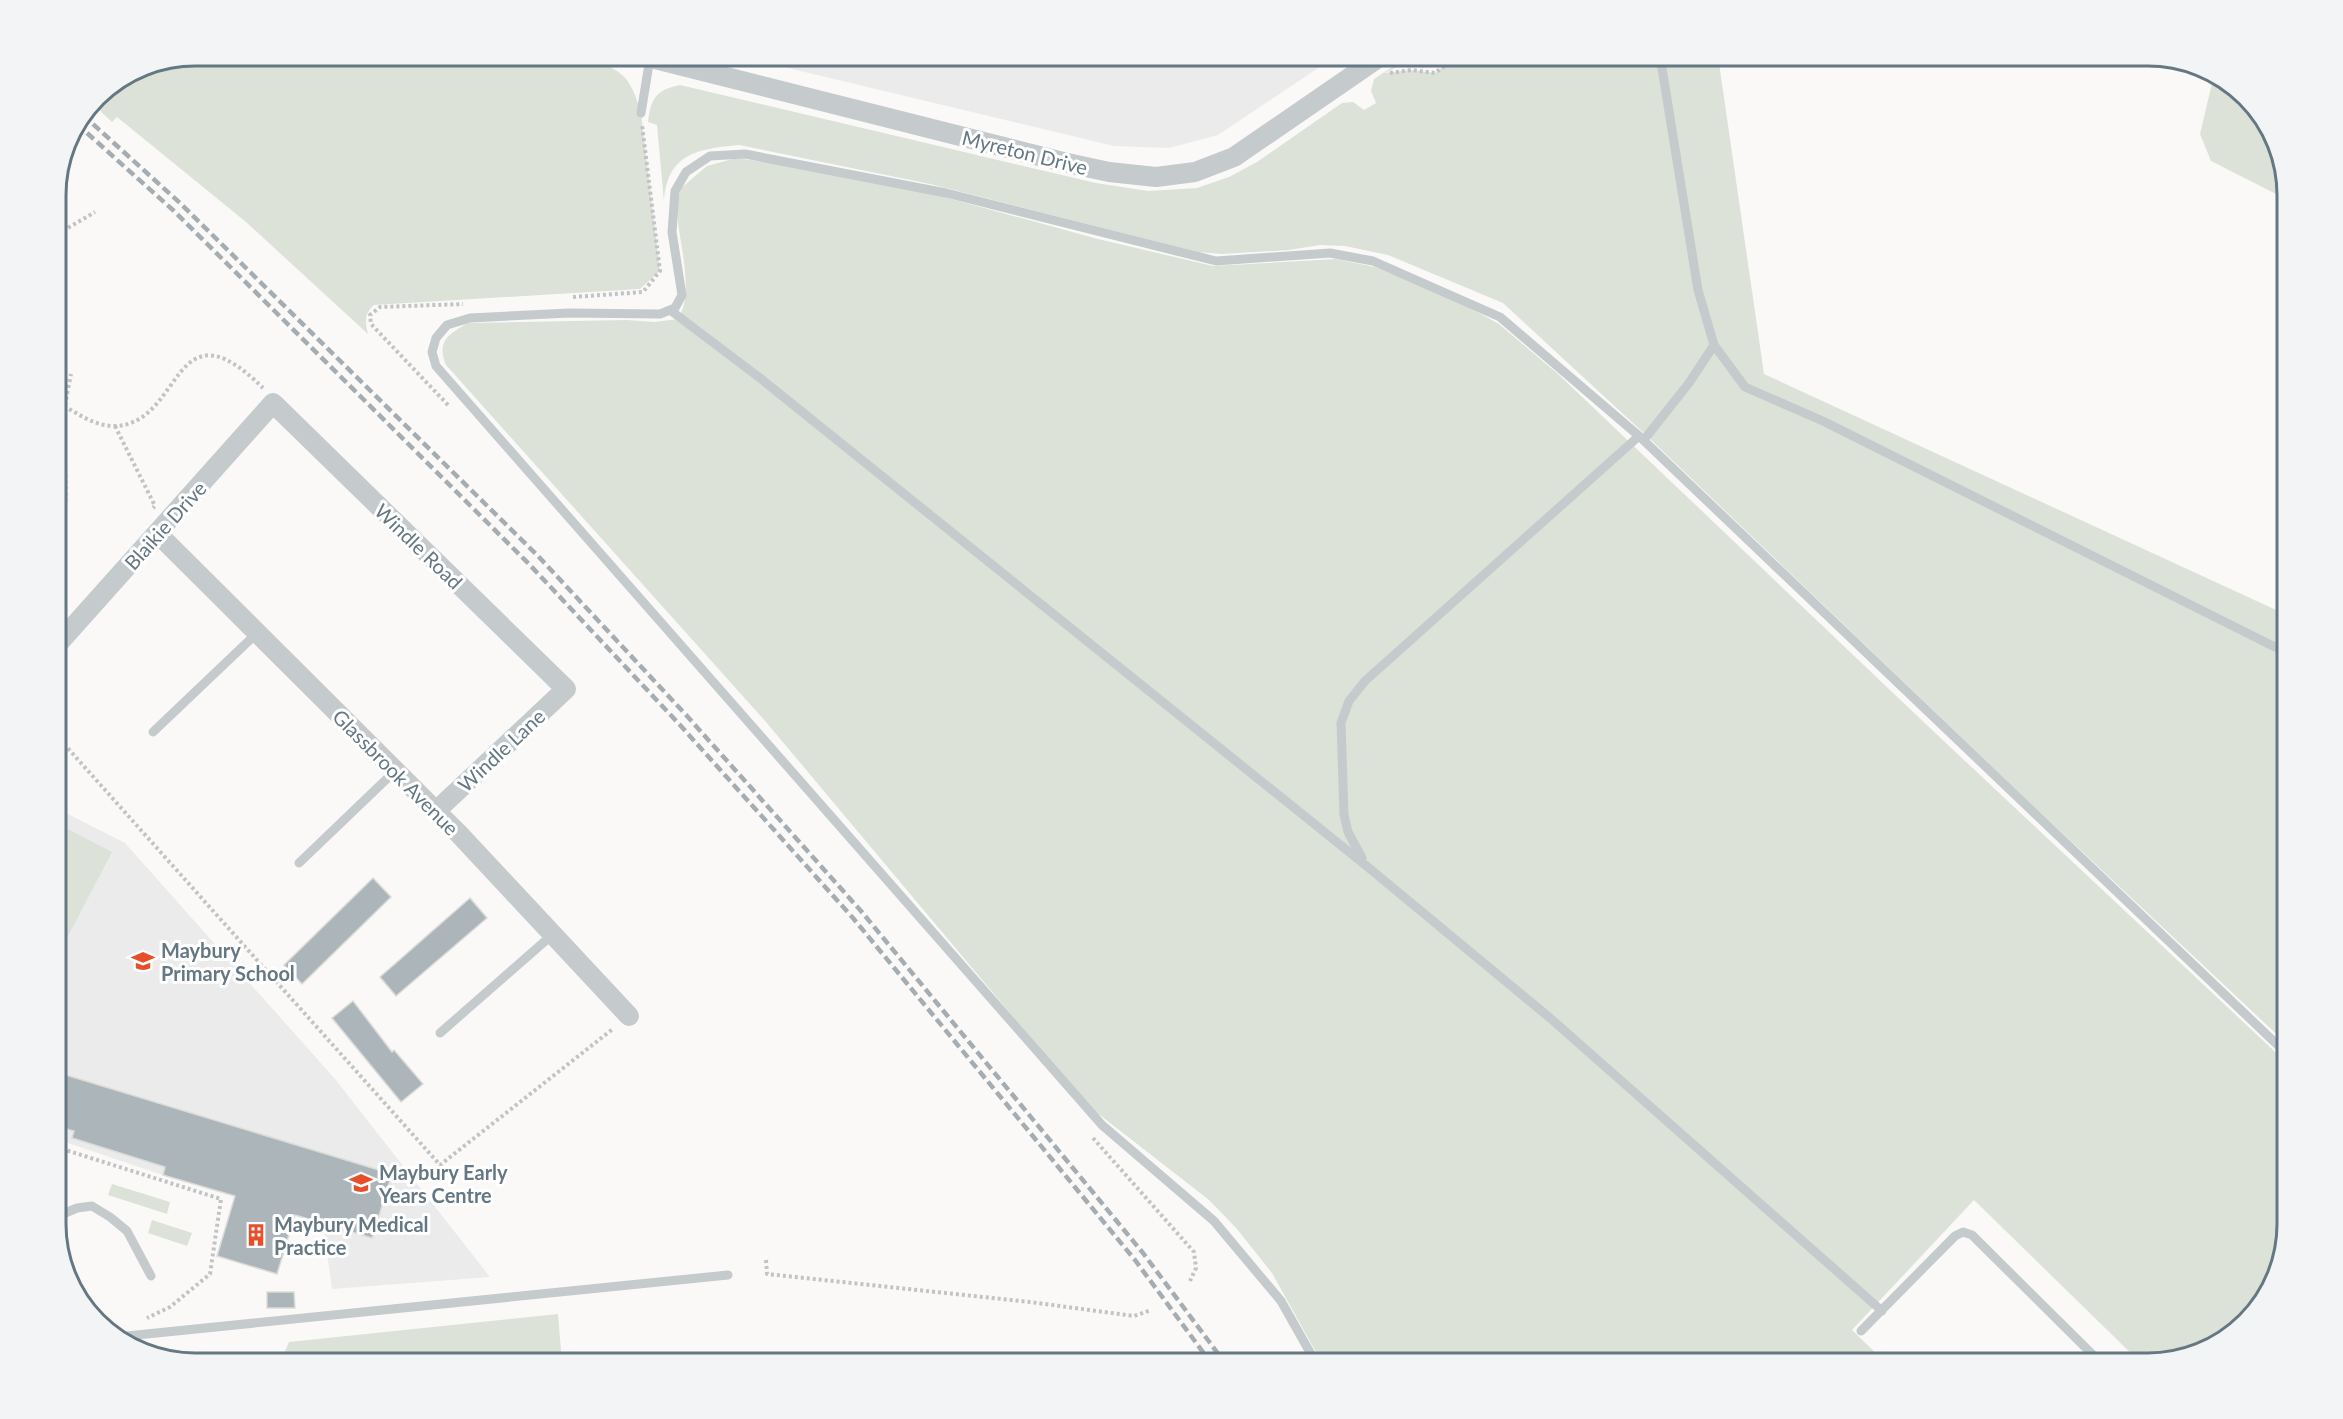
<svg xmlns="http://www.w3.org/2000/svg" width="2343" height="1419" font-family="Lato,sans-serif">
  <rect width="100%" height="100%" fill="#faf9f7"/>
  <path fill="#eaebea" d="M738,56H1336L1218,135L1169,148L1114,146Z
    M1412,56H1442L1423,69Z
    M56,808L125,843L335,1079L490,1277L332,1289L323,1223L163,1175L56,1139Z"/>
  <path fill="#dce2d8" d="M195,56H580C619,70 629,70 641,113L660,271L640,289L374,305C364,314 365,322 368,334L246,222L117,117L112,122L92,103L97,96L142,66Z
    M1409,56H1421L1384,73L1411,70L1435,73L1458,56H1718L1764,374L2287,615V1044L2024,797L1647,436L1503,303L1388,255L1345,246L1320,245L1289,250L1222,254L1198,252L930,184L739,145C698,149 667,153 664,202L657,125L648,122C651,98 656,90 680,85L1096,183L1148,191L1197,188L1229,177L1257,162L1342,103L1353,102L1364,110L1376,103L1371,91L1374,79Z
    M2212,73L2218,74L2269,125L2287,186V225L2284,198L2211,161L2200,134L2213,79Z
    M736,158L826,171L926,192L1098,239L1213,266L1336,259L1375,267L1458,301L1499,324L1558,374L1931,729L2287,1063V1225L2269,1294L2218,1345L2149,1363H2141L1974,1200L1852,1330L1886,1363H1322L1272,1273L1237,1229L1209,1200L1087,1105L766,722L446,365C436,341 449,334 468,323L627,320L654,322L678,319C695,293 679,243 677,212C677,205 679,197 680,189L707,166Z
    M56,823L112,852L56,959Z
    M112,1184L170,1202L167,1214L108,1195Z
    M152,1220L192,1233L187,1246L148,1233Z
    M558,1314L562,1363H280L289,1342Z"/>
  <path fill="#abb5ba" stroke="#dbdbd9" stroke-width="1.5" d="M373,878L391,897L302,984L284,965Z
    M470,898L487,918L396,996L380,977Z
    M353,1001L392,1052L394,1050L423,1084L401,1102L332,1018Z
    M56,1072L392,1174L372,1238L295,1215L277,1274L217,1256L235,1196L163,1175L165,1167L72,1138L74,1131L56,1126Z
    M267,1292H294L295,1308H267Z"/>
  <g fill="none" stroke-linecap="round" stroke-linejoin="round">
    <path stroke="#c1c3c5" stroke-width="4" stroke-dasharray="3 3" stroke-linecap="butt" d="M1390,73L1411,70L1435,73L1458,56
      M56,241L66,229L95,212
      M573,297L643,292L660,271L642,125
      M448,405L371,324L370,315L380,307L463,304
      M64,406C80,415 95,426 114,426C184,425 171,297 263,388
      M115,426L155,506L153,508
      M56,542C72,508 64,470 63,433C63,413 67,394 71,374
      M56,735L440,1165L614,1028
      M1093,1138L1194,1252L1196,1268L1190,1281
      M56,1147L221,1199L210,1274L170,1307L147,1318
      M766,1260L767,1274L1030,1302L1134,1316L1151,1310
      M70,1281L86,1306"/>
    <path stroke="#c5cacd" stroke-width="9" d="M1660,56L1698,290L1714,345L1745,387L1825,422L2287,653
      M641,113L650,58
      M670,310L760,378L1369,868L1550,1018L1882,1311
      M1647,436L1689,383L1714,345
      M153,732L257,633
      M1362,858L1348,832L1344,815L1341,723L1349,701L1365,681L1639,436
      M299,863L395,771
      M440,1033L552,935
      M56,1217L77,1208L92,1206L110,1217L127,1231L151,1276
      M1861,1331L1955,1236L1963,1232L1972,1235L2101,1363
      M117,1337L728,1275
      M1316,1363L1281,1301L1214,1221L1102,1125L436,366L432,352L436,338L447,325L470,318L569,313L660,314L675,308L682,295L672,232L675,191L686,172L710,156L745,154L946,193L1216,261L1330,253L1373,261L1500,317L1639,436L2287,1054"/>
    <path stroke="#c5cacd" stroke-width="20" d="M643,56L1063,162L1109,172L1156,177L1195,172L1234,157L1381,56
      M157,533L460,835L629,1016
      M56,646L273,403L566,689L436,811"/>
    <path stroke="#a5adb2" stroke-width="4.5" stroke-dasharray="9 4.5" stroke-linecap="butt" d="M83,115L180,203L538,556L687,716L861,911L1143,1253L1225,1363
      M77,124L174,211L529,564L680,725L853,918L1135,1260L1211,1363"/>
  </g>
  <defs>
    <g id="school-bare" transform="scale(1.8)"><path d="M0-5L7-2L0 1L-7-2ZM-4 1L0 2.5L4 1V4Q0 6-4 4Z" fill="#e74e2a" stroke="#fff" stroke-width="2.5" paint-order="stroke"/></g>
    <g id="building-bare" transform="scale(1.8)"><path d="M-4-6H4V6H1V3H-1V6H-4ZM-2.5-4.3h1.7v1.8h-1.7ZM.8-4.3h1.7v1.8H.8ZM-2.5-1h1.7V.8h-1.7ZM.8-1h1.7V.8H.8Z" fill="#e74e2a" stroke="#fff" stroke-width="2.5" paint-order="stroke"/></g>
  </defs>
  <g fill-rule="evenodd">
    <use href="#school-bare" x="143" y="961"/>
    <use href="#school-bare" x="361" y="1183"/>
    <use href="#building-bare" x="256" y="1235"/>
  </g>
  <g text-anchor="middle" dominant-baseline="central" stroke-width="6" stroke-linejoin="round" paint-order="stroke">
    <g font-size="20" fill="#647783" stroke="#fff">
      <text transform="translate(1025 152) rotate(14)">Myreton Drive</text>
      <text transform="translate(165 525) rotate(-48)">Blaikie Drive</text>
      <text transform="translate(419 546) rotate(44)">Windle Road</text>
      <text transform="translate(501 750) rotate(-43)">Windle Lane</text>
      <text transform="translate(396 772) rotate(45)">Glassbrook Avenue</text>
    </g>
    <g font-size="20" font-weight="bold" fill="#647783" stroke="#fff" text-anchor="start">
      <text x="161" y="950">Maybury<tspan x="161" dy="23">Primary School</tspan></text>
      <text x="379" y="1172">Maybury Early<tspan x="379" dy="23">Years Centre</tspan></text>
      <text x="274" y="1224">Maybury Medical<tspan x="274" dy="23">Practice</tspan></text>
    </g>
  </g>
  <path d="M0 0H2343V1419H0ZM195 66H2148A129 129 0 0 1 2277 195V1224A129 129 0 0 1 2148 1353H195A129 129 0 0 1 66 1224V195A129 129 0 0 1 195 66Z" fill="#f3f4f5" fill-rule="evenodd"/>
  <path fill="none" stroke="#647783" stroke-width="3" d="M195 66H2148A129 129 0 0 1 2277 195V1224A129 129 0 0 1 2148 1353H195A129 129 0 0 1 66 1224V195A129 129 0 0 1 195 66Z"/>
</svg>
